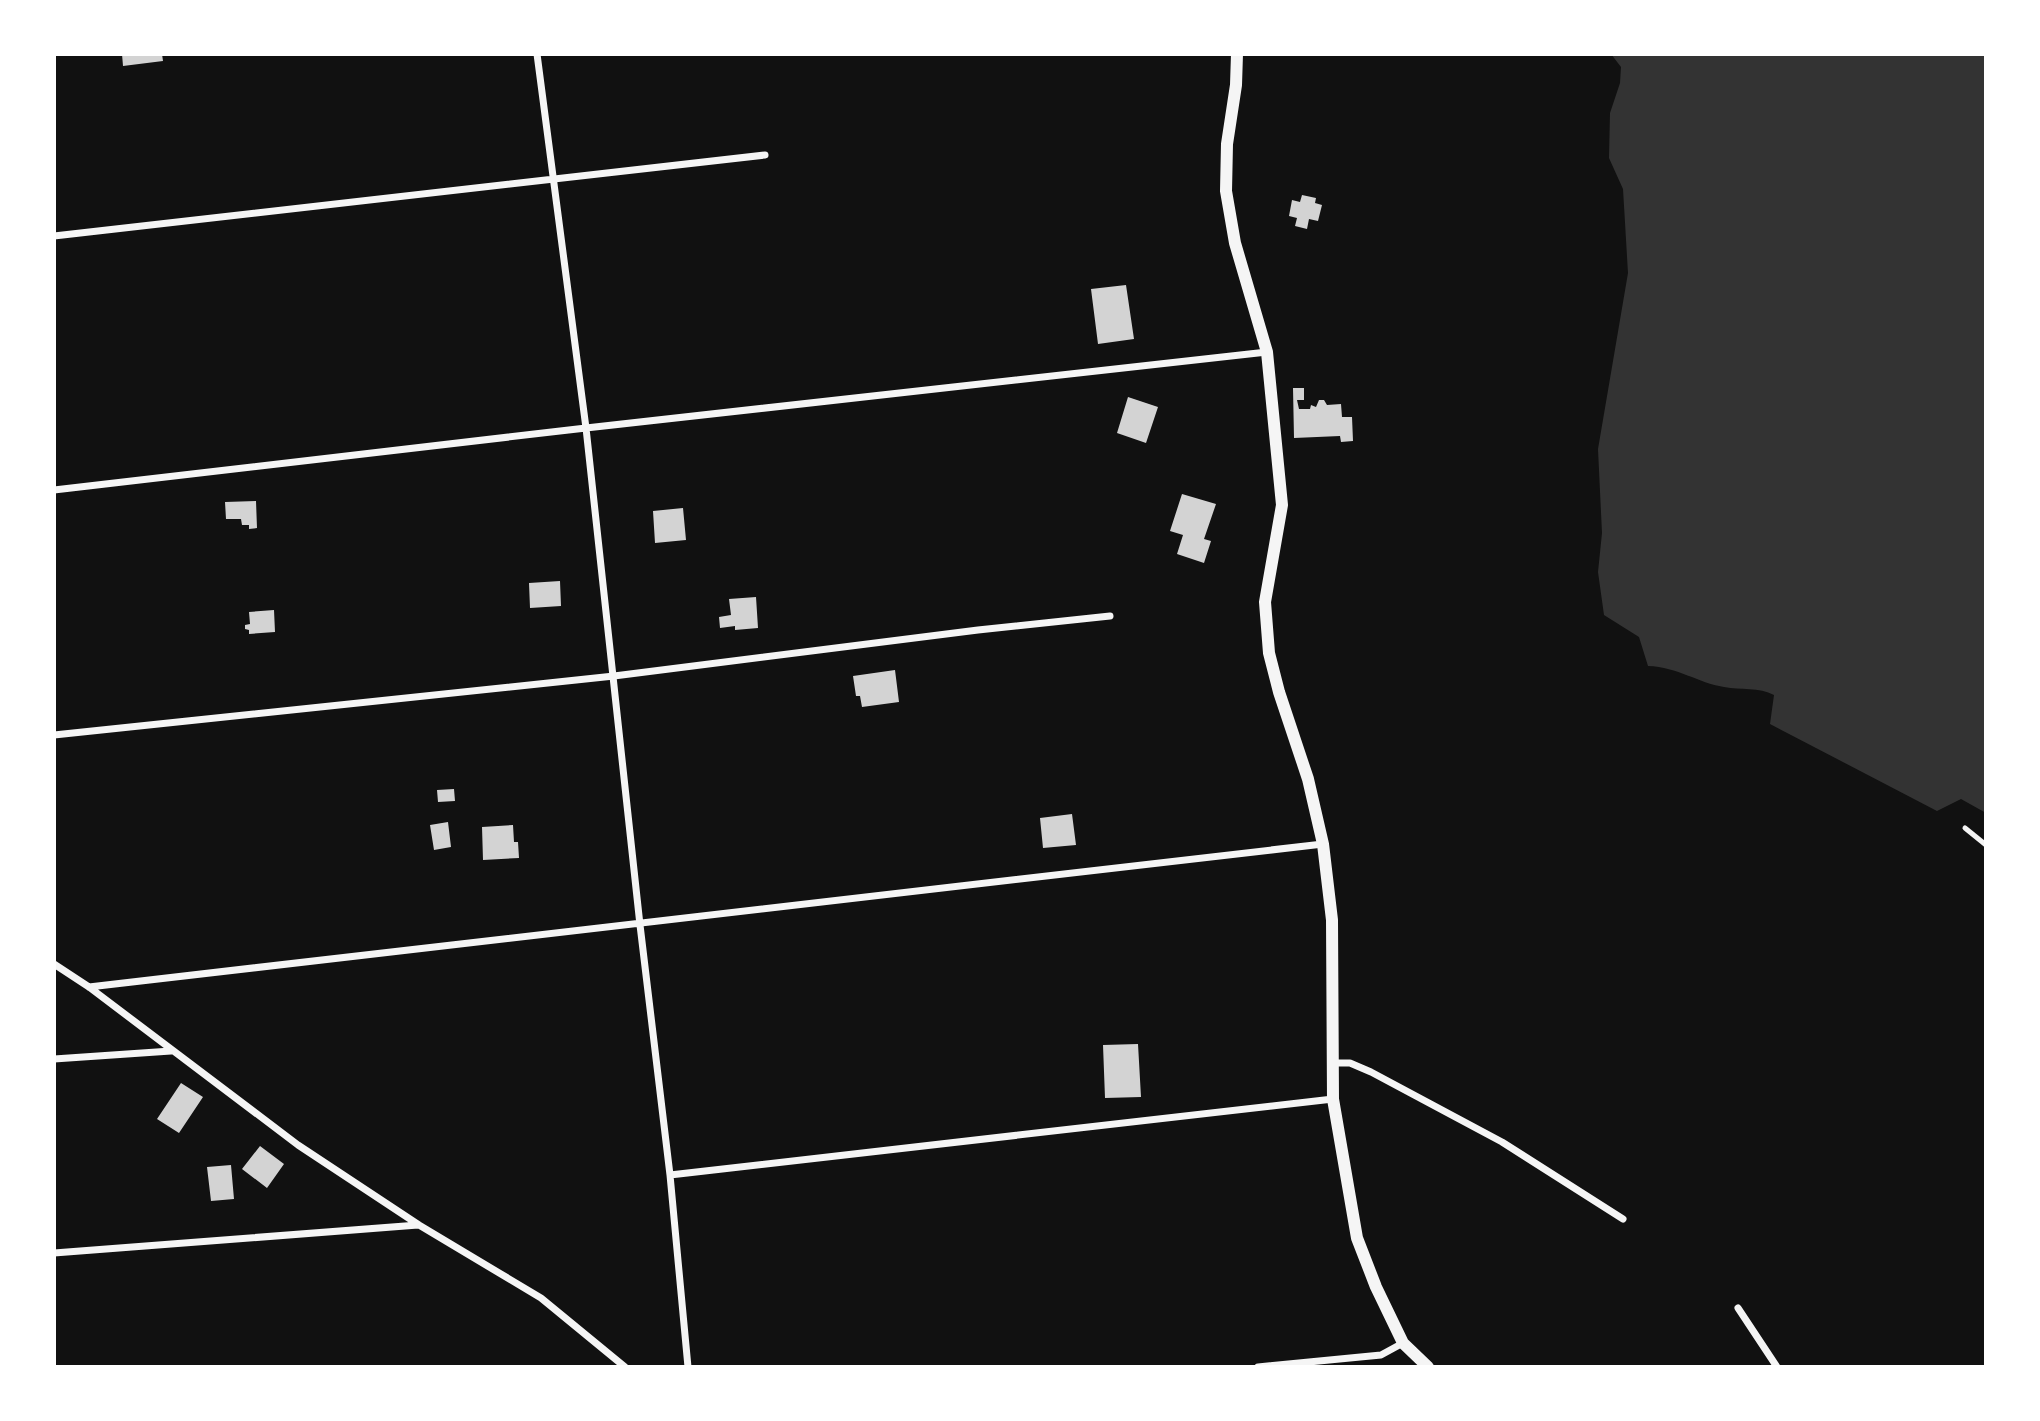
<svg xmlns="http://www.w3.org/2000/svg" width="2040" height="1421" font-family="'Exo 2',sans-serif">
  <rect width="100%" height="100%" fill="#111"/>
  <path fill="#333" d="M1611,54H1986V813L1961,799L1937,811L1770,724L1774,695C1759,687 1741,690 1724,687C1698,683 1678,667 1648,666L1639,637L1604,615L1598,572L1602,533L1598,449L1628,273L1623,189L1609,158L1610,113L1620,83L1621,67Z"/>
  <path fill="#d3d3d3" d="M122,54H162L163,61L123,66Z
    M1302,195L1316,198L1315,203L1322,205L1318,221L1309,219L1307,229L1295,226L1297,218L1289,216L1292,200L1300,202Z
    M1126,285L1134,339L1098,344L1091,289Z
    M1293,388H1304V400H1297L1299,409H1310L1311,405L1316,407L1319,400H1324L1327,405L1341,404L1342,417H1352L1353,441L1341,442L1340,436L1294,438Z
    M1128,397L1158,407L1146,443L1117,433Z
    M1182,494L1216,504L1204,539L1211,541L1204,563L1177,554L1183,535L1170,531Z
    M256,501L257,528L249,529V525H242L241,519H226L225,502Z
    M683,508L686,540L655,543L653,511Z
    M560,581L561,606L530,608L529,583Z
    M756,597L758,628L735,630V626L720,628L719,617L731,615L729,599Z
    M274,610L275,632L249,634V630L245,629V625L250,624L249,612Z
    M895,670L899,702L862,707L860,696H856L853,676Z
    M454,789L455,801L438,802L437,790Z
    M1072,814L1076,845L1043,848L1040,818Z
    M448,822L451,847L434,850L430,825Z
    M513,825L514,842H518L519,858L483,860L482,827Z
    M1138,1044L1141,1097L1105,1098L1103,1045Z
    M181,1083L203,1097L179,1133L157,1119Z
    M260,1146L284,1164L267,1188L242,1169Z
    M231,1165L234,1199L211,1201L207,1167Z"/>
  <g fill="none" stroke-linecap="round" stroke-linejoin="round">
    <path stroke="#f5f5f5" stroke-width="5" d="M1965,828L1986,845"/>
    <path stroke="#f5f5f5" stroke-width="7" d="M537,54L586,428L640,925L670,1175L688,1367
      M54,236L765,155
      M54,490L586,428L1267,352
      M54,735L614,676L978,630L1110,616
      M54,964L89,987L298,1145L419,1225L541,1298L625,1367
      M89,987L1323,844
      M54,1059L171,1051
      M1332,1063H1350L1371,1072L1502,1142L1623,1219
      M670,1175L1333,1099
      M54,1253L418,1225
      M1738,1308L1777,1367
      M1258,1367L1381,1355L1403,1343"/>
    <path stroke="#f5f5f5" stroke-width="12" d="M1237,54L1236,85L1227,144L1226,191L1235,243L1267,352L1282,505L1265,602L1269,653L1279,692L1308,779L1323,844L1332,920L1333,1099L1357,1238L1376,1287L1403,1343L1428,1367"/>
  </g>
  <rect width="2040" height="1421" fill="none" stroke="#ffffff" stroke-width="112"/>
</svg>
